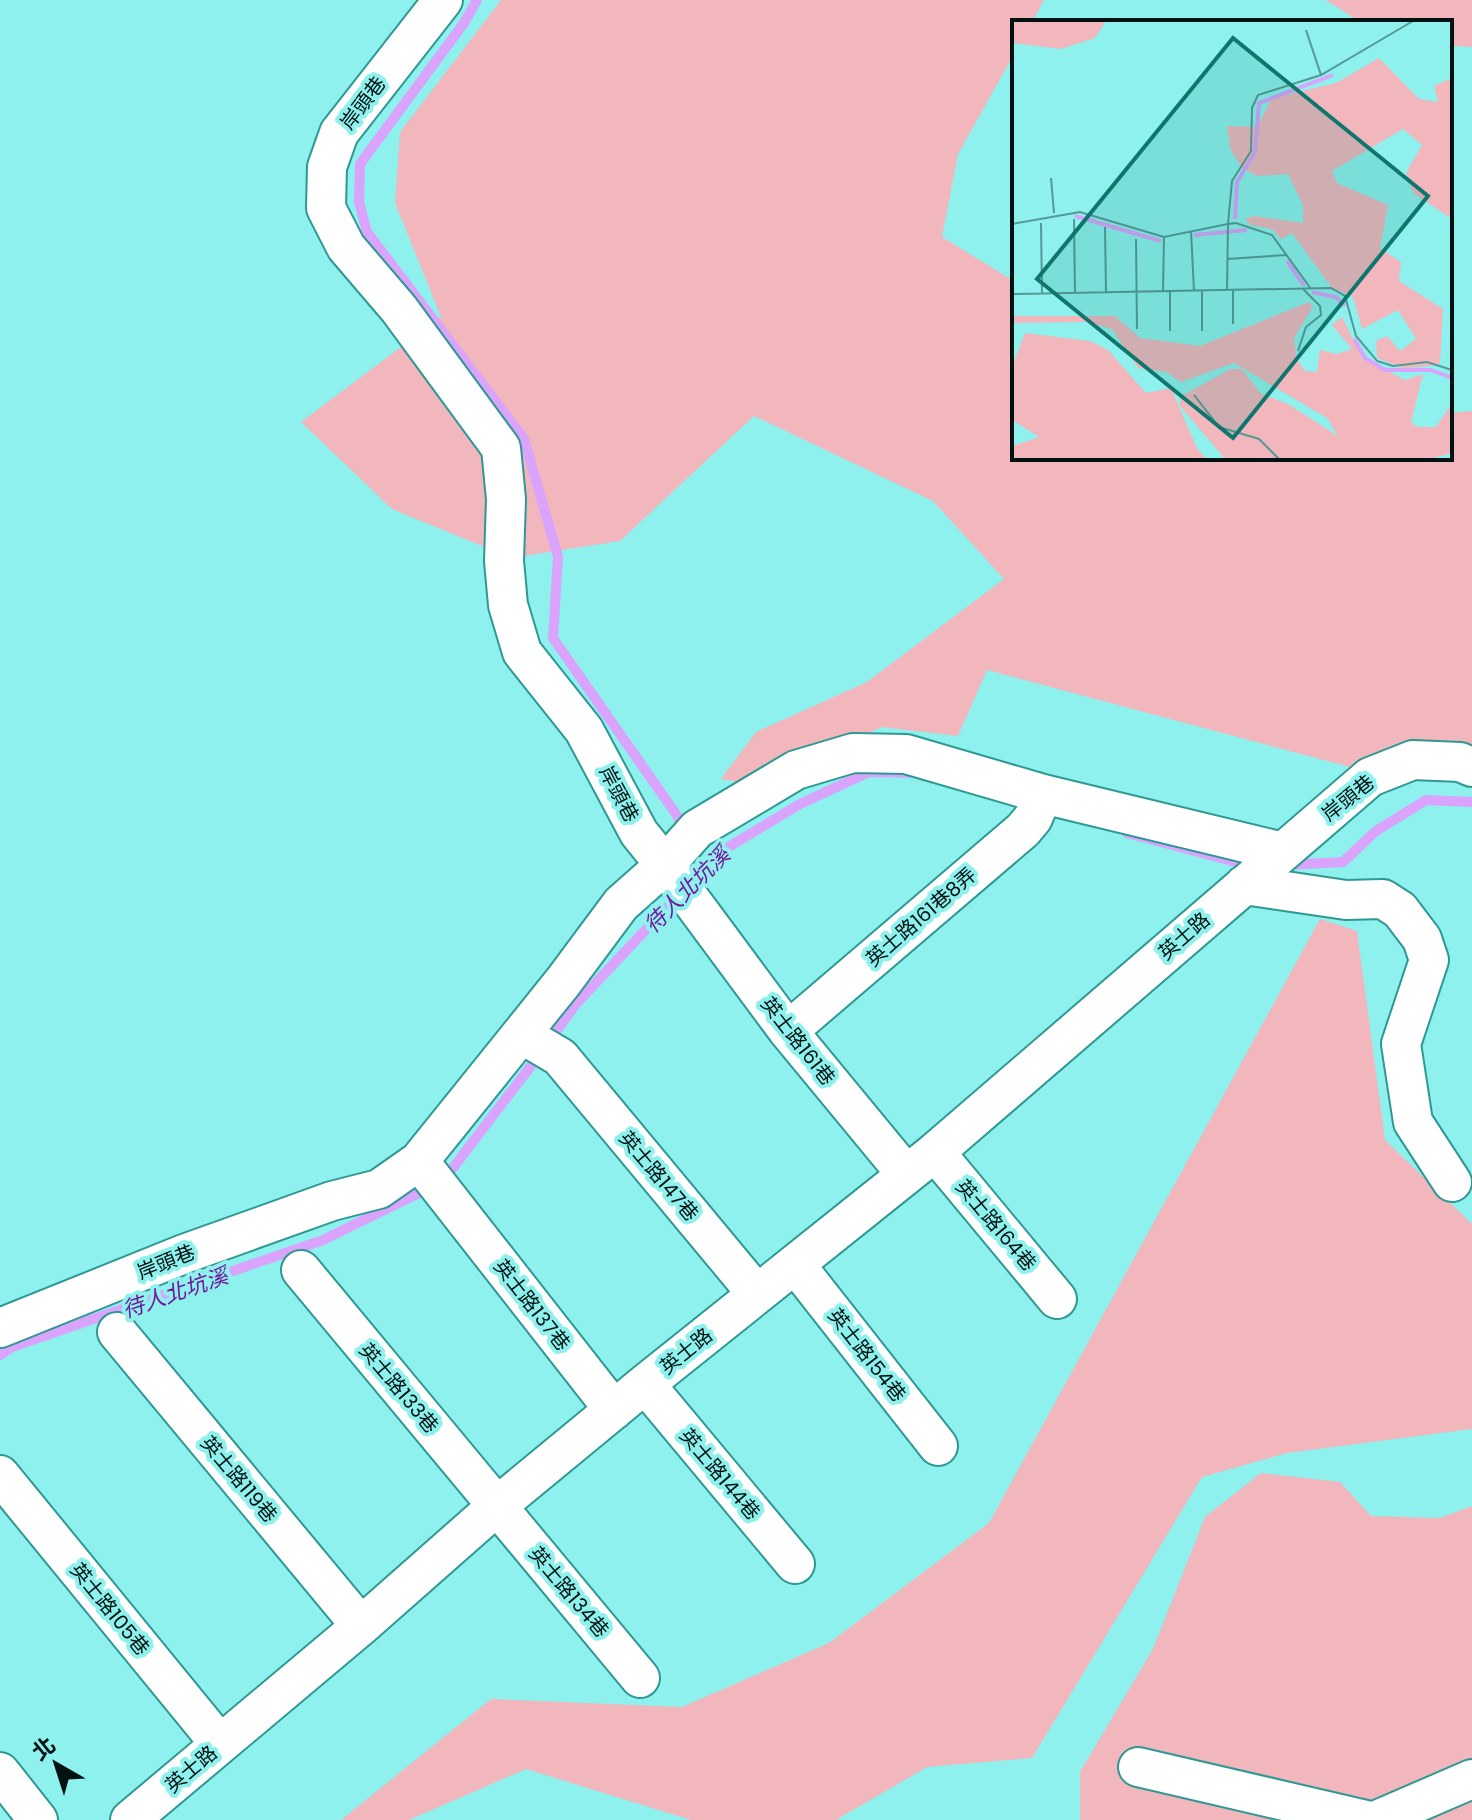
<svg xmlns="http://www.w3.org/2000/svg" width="1472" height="1820" font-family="Poppins,'Noto Sans TC',sans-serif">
  <rect width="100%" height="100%" fill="#8ef1ed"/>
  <path fill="#f1b7bd" d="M501,0H1044L1032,22H1014V54L958,154L942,237L1009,278L1014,277V458H1450V413L1472,411V747L1372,773L987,670L958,736L881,727L767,787L721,779L756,732L867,682L1004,579L933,501L754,416L620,541L511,558L392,509L301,422L441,317L395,203L400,132Z
    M1326,0H1472V47L1450,46V22H1360Z
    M1320,919L1357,931L1385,1140L1472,1224V1429L1287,1453L1202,1477L1032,1758L927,1767L836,1820H691L526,1769L409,1820H341L491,1699L682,1707L829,1643L989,1523Z
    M1261,1473L1340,1482L1371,1516L1440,1518L1472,1506V1820H1080V1772L1153,1649L1205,1517Z"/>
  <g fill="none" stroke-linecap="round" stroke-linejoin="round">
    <path stroke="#daa3fc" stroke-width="10" d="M477,0L464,23L360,164L359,202L367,232L524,439L558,557L553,638L678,817L683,834
      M1127,833L1251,866
      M1287,865L1343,862L1376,831L1426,800L1472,802
      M549,1041L575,1005L717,854L800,804L869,772L916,773
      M443,1181L540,1054
      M0,1355L12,1347L323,1240L429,1188"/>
    <g stroke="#2e9895" stroke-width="42">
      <path id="minor" d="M1244,885L1346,900L1383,899L1400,910L1422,939L1429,960L1401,1044L1413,1122L1452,1182
        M788,1031L1023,830L1033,818L1043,794
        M521,1034L560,1057L757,1294
        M935,1152L1057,1299
        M419,1161L614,1410
        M906,1174L788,1031L665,865L697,829L796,770L853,753L906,754L1043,794L1283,852
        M795,1264L938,1446
        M301,1270L640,1678
        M0,1328L184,1254L332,1201L379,1189L419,1161L563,982L621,904L665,865L639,833L584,730L522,652L508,605L504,561L506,499L501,448L399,309L346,247L326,208L327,167L339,133L443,0
        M117,1332L361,1626
        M645,1384L795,1564
        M0,1475L220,1744
        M1138,1767L1366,1820
        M0,1772L38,1820
        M130,1820L361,1626L497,1506L645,1384L935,1152L1370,777L1413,760L1460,762L1472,767
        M1377,1820L1472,1779"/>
    </g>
    <use href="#minor" stroke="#fff" stroke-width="38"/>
  </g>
  <g text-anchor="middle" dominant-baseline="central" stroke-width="8" stroke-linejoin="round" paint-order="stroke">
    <g font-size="20" fill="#001312" stroke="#8ef1ed">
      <text transform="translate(363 103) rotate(-53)">岸頭巷</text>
      <text transform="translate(619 794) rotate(62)">岸頭巷</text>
      <text transform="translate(1348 798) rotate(-39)">岸頭巷</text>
      <text transform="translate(921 917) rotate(-41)">英士路161巷8弄</text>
      <text transform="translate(1184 936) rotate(-41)">英士路</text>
      <text transform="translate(798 1041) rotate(52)">英士路161巷</text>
      <text transform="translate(659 1176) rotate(50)">英士路147巷</text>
      <text transform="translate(996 1225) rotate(50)">英士路164巷</text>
      <text transform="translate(166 1262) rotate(-22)">岸頭巷</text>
      <text transform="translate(532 1305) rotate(52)">英士路137巷</text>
      <text transform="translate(686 1351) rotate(-39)">英士路</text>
      <text transform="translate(867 1355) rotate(52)">英士路154巷</text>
      <text transform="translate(399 1388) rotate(50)">英士路133巷</text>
      <text transform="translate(720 1474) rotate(50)">英士路144巷</text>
      <text transform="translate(239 1479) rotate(50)">英士路119巷</text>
      <text transform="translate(569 1592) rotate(50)">英士路134巷</text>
      <text transform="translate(110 1609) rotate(51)">英士路105巷</text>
      <text transform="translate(191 1769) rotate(-40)">英士路</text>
    </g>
    <g font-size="22" font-style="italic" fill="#74169d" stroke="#8ef1ed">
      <text transform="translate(687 890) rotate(-45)">待人北坑溪</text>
      <text transform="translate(175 1293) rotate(-19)">待人北坑溪</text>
    </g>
  </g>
  <g transform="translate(1012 20)">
    <rect width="440" height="440" fill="#8ef1ed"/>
    <path d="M0,1H94L83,18L49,29L0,23ZM367,38L407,79L426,82L422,66L440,58V199L401,173L394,153L410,125L391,109L320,151L325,163L376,185L368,228L389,242L387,261L431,289L428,344L418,346L391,348L365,338L364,321L375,316L388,331L404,319L386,290L350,309L341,277L320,268L280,213L269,219L260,209L238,205L233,199L242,196L291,203V185L276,154L245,156L229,147L218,128L215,106L245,107L260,78L324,63ZM297,282L301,287L282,318L285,339L293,351L305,352L308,330L325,334L340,329L320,305L330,297L350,338L393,360L411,354L399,402L405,407H424L440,383V433L418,439H213L168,386V377L218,349H230L249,374L276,384L326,416L315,398L222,343L169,362L154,352L126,348L100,309L75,302L0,303V296H103L128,318L188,326ZM13,313L78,321L96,330L134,373L159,368L186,430L195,439H0V426L27,417L0,400V347Z" fill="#f1b7bd"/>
    <path fill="none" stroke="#daa3fc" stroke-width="4" d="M63,196L149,221M223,199L225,162L243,132L247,83L321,55M182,215L235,210M275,241L292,266M300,272L324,277L333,286M342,319L353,338L373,350H419L440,358"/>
    <path fill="none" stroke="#559895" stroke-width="2" d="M294,10L309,55M39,158L42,193M62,199L63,273M29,203L30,274M0,204L68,192L152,217L216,204L220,161L239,131L240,88L246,75L309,55L401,1M93,207L94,272M179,211L182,271M124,219L125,309M215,239L274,235M151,271L152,217M158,271V311M215,271L216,204L224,203L260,215L299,269M221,271V304M0,274L319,268L333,276L344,316L365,341L381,346L415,342L440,350M190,311V271M286,331L294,307L309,295L308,286L291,269M182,375L207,407L247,419L267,439"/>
    <path fill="#0f766e" fill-opacity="0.15" stroke="#0f766e" stroke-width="4" d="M221,18L416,176L221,418L25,259Z"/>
    <rect width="440" height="440" fill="none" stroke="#001312" stroke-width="4"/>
  </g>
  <g transform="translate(56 1764) rotate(321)" stroke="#8ef1ed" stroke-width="6" paint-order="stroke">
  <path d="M0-6L14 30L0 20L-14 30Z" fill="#001312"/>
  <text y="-12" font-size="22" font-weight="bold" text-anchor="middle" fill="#001312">北</text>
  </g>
</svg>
